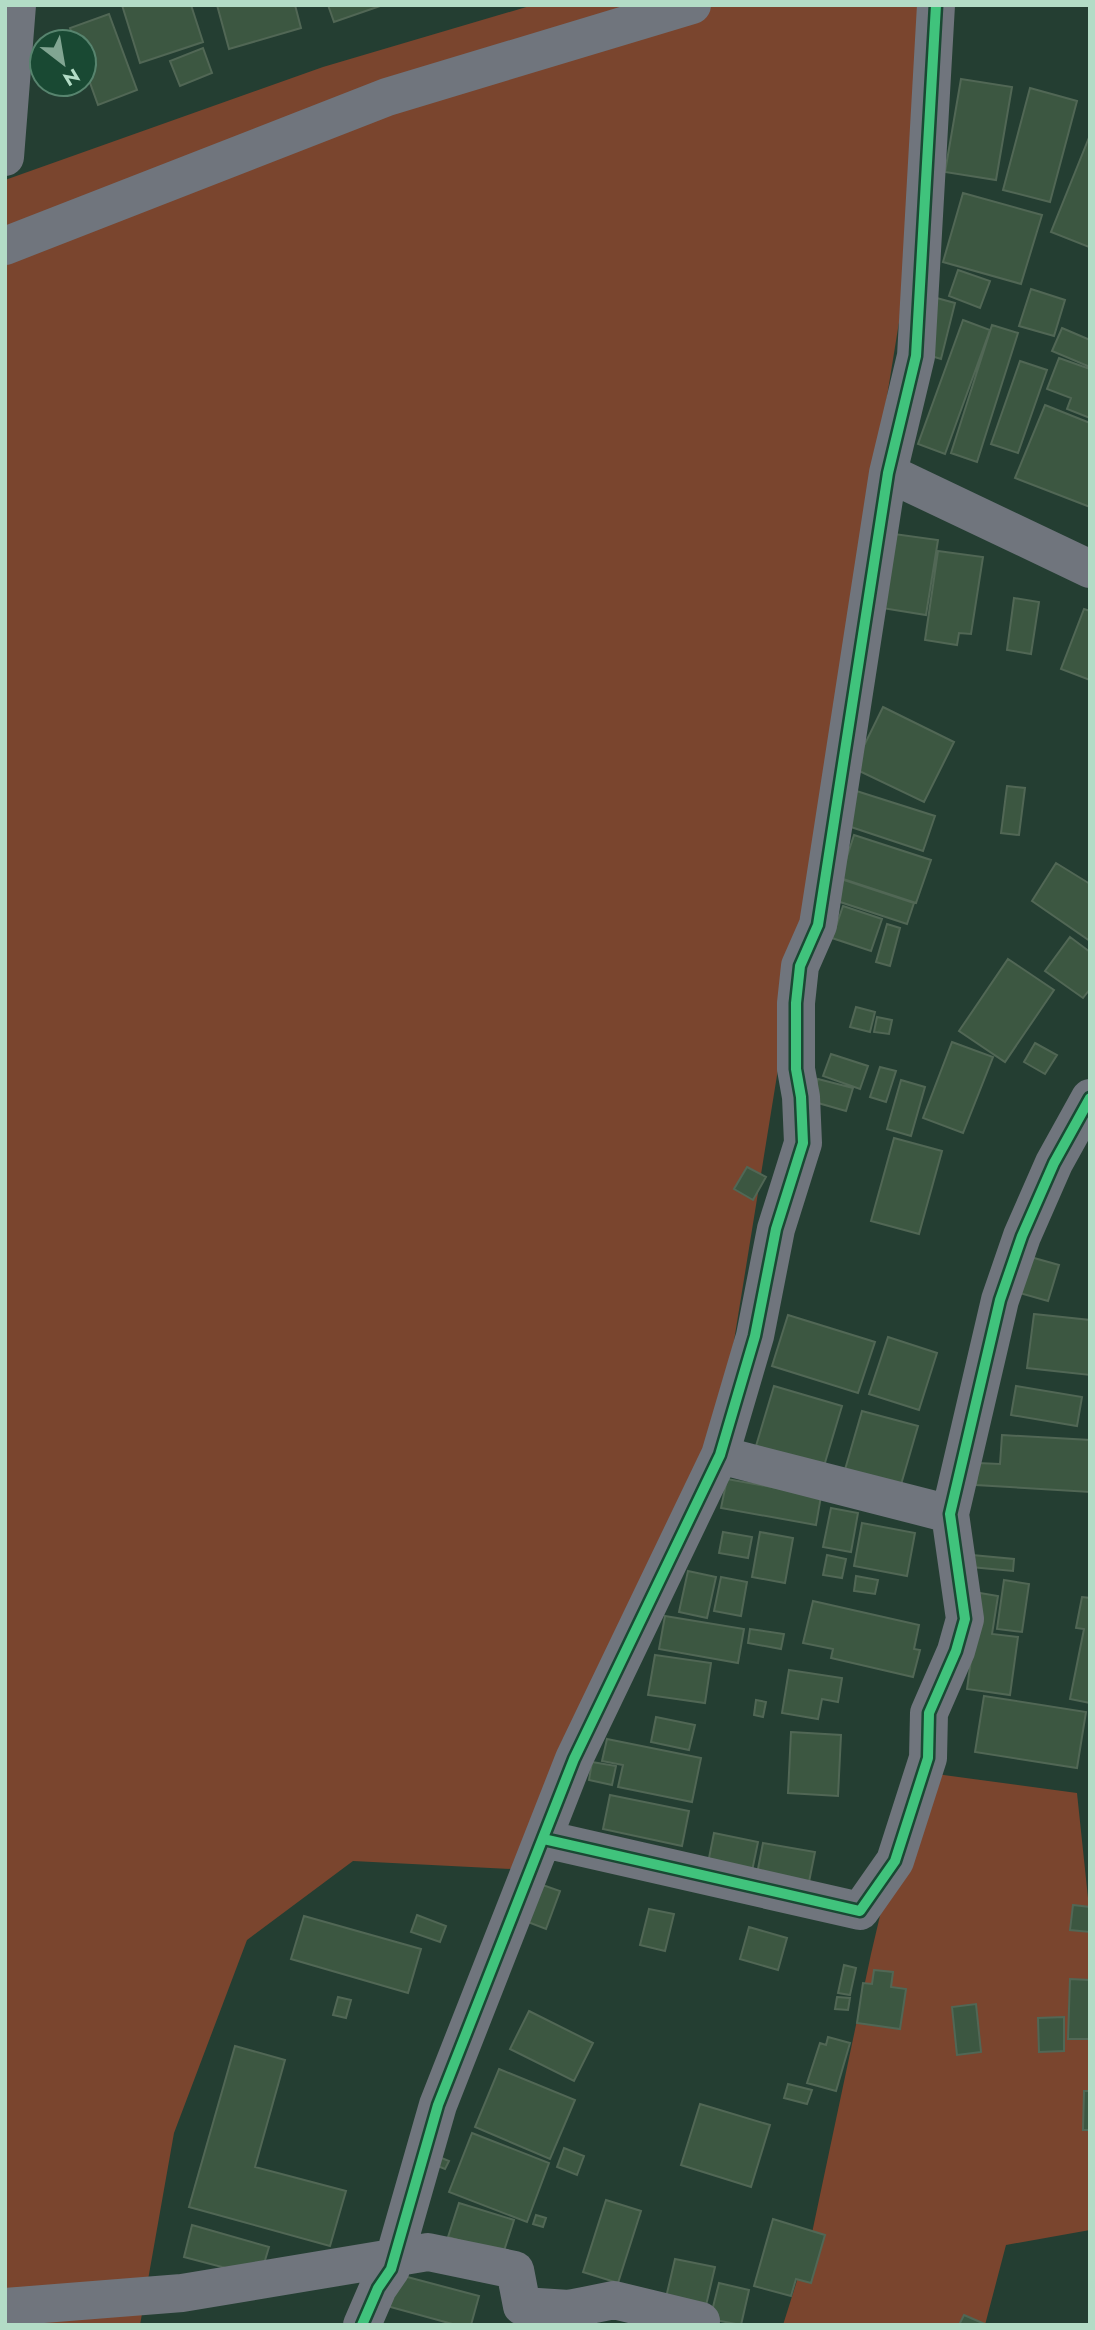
<svg xmlns="http://www.w3.org/2000/svg" width="1095" height="2330" font-family="Jost,sans-serif">
  <rect width="100%" height="100%" fill="#243e32"/>
  <path fill="#7a452e" d="M533,5H922L947,26L722,1415L512,1869L353,1861L247,1940L174,2133L140,2325H5V180L323,67Z
    M914,1771L1077,1793L1090,1917V2230L1006,2245L985,2325H783L812,2233L871,1954Z"/>
  <path fill="#3c5741" stroke="#516755" stroke-width="2" d="M122,5H191L203,42L140,63Z
    M217,5H295L301,28L229,49Z
    M328,5H383L334,22Z
    M109,14L137,90L98,105L84,66V42H75L70,28Z
    M203,48L212,73L180,86L170,61Z
    M961,79L1012,87L996,180L945,172Z
    M1030,88L1077,101L1050,202L1003,190Z
    M1090,135V244L1089,247L1051,232Z
    M963,193L1042,215L1021,284L943,262Z
    M958,270L990,281L980,308L949,296Z
    M1031,289L1065,300L1054,336L1019,326Z
    M933,297L955,303L941,359L918,352Z
    M963,320L990,330L945,454L918,444Z
    M992,325L1018,333L977,462L951,453Z
    M1062,328L1090,340V367L1052,351Z
    M1059,358L1090,369V418L1067,409L1071,398L1047,389Z
    M1020,361L1047,370L1018,453L991,444Z
    M1045,405L1090,423V507L1015,478Z
    M894,534L938,540L926,615L882,608Z
    M938,551L983,557L971,634L959,633L957,645L925,640Z
    M1014,598L1039,602L1031,654L1007,650Z
    M1084,609L1090,611V680L1061,669Z
    M883,707L954,742L924,802L853,768Z
    M1007,786L1025,788L1019,835L1001,833Z
    M847,788L935,816L923,851L836,822Z
    M854,835L931,860L916,903L840,878Z
    M1056,863L1090,884V941L1032,901Z
    M841,879L914,903L907,924L834,900Z
    M843,906L882,919L871,951L832,938Z
    M887,924L900,928L890,966L876,962Z
    M1070,937L1090,952V989L1083,998L1045,971Z
    M1008,959L1054,990L1005,1062L959,1031Z
    M856,1007L875,1012L870,1032L850,1027Z
    M877,1017L892,1020L889,1034L874,1032Z
    M952,1042L993,1057L963,1133L923,1118Z
    M1035,1043L1057,1055L1045,1074L1024,1062Z
    M831,1054L868,1066L860,1089L823,1076Z
    M880,1067L896,1071L886,1102L870,1097Z
    M818,1079L853,1088L846,1111L811,1101Z
    M901,1080L925,1087L911,1136L887,1129Z
    M894,1138L942,1151L919,1234L871,1221Z
    M747,1167L766,1177L753,1200L734,1189Z
    M1027,1256L1059,1265L1048,1301L1016,1292Z
    M1034,1314L1090,1320V1375L1027,1368Z
    M788,1315L875,1342L858,1393L772,1366Z
    M888,1337L937,1353L919,1410L869,1394Z
    M774,1386L842,1406L824,1466L756,1446Z
    M1016,1386L1082,1397L1077,1426L1011,1415Z
    M862,1411L918,1426L900,1488L844,1473Z
    M1002,1435L1090,1440V1492L976,1485L978,1463L1000,1464Z
    M727,1479L821,1496L816,1525L721,1508Z
    M831,1508L858,1513L851,1552L823,1547Z
    M862,1523L915,1533L907,1576L854,1566Z
    M723,1532L752,1537L748,1558L719,1553Z
    M760,1532L793,1538L785,1583L752,1577Z
    M827,1555L846,1559L842,1578L823,1575Z
    M972,1555L1014,1559L1013,1571L971,1567Z
    M688,1571L716,1577L707,1618L679,1612Z
    M856,1576L878,1580L875,1594L854,1591Z
    M721,1577L747,1582L741,1616L714,1611Z
    M1004,1580L1029,1584L1022,1632L997,1629Z
    M980,1593L998,1596L992,1634L1018,1637L1010,1695L967,1689Z
    M1082,1597L1090,1598V1703L1070,1699L1084,1629L1076,1628Z
    M813,1601L919,1625L914,1649L920,1650L913,1677L831,1658L833,1649L803,1643Z
    M665,1616L744,1629L738,1663L659,1649Z
    M750,1629L784,1634L781,1649L748,1643Z
    M655,1655L711,1663L705,1703L648,1695Z
    M789,1670L842,1678L838,1702L822,1699L818,1719L782,1713Z
    M984,1696L1086,1712L1077,1768L975,1752Z
    M756,1700L766,1702L763,1717L754,1715Z
    M656,1717L695,1725L689,1750L651,1742Z
    M791,1732L841,1735L838,1796L788,1793Z
    M607,1739L701,1758L692,1802L618,1787L623,1765L602,1761Z
    M592,1762L616,1766L612,1785L589,1780Z
    M610,1795L689,1811L682,1846L603,1829Z
    M714,1833L758,1842L752,1871L708,1863Z
    M763,1843L815,1852L809,1882L757,1874Z
    M534,1882L560,1891L546,1929L520,1919Z
    M1073,1905L1090,1907V1932L1070,1930Z
    M649,1909L674,1914L665,1951L640,1945Z
    M417,1915L446,1926L440,1942L411,1932Z
    M304,1916L421,1949L408,1993L291,1959Z
    M749,1927L787,1938L778,1970L740,1959Z
    M844,1965L856,1968L850,1995L838,1993Z
    M874,1970L893,1972L891,1987L906,1989L900,2029L857,2023L863,1983L872,1984Z
    M1070,1979L1090,1980L1089,2039H1068Z
    M338,1997L351,2000L346,2018L333,2015Z
    M837,1997L850,1998L848,2010L835,2009Z
    M976,2004L981,2052L957,2055L952,2007Z
    M529,2011L593,2043L574,2081L510,2049Z
    M1064,2017V2051L1039,2052L1038,2018Z
    M828,2037L850,2043L836,2091L807,2083L820,2043L826,2045Z
    M235,2046L285,2060L255,2167L346,2191L330,2246L189,2207Z
    M499,2069L575,2100L550,2159L475,2127Z
    M788,2084L812,2090L807,2104L784,2098Z
    M1084,2091H1090V2130H1083Z
    M700,2104L770,2125L751,2187L681,2165Z
    M472,2133L549,2163L527,2222L449,2192Z
    M564,2148L584,2156L577,2175L557,2167Z
    M439,2157L449,2161L445,2169L435,2165Z
    M606,2200L641,2211L618,2283L583,2272Z
    M459,2203L514,2220L503,2254L448,2237Z
    M536,2215L546,2218L543,2227L533,2224Z
    M773,2219L825,2235L811,2283L796,2279L791,2296L754,2286Z
    M192,2225L269,2247L260,2277L184,2257Z
    M675,2259L715,2267L704,2314L664,2306Z
    M396,2274L479,2296L471,2325H456L387,2306Z
    M719,2283L749,2290L741,2325L710,2319Z
    M964,2315L987,2325H959Z"/>
  <g fill="none" stroke-linecap="round" stroke-linejoin="round">
    <path stroke="#70757d" stroke-width="38" d="M5,157L17,5
      M5,246L387,97L692,5
      M888,473L1090,569
      M720,1455L950,1514
      M544,1839L860,1911L895,1861L928,1758L929,1713L956,1651L965,1619L950,1514L1000,1300L1022,1236L1054,1163L1090,1098
      M5,2307L182,2293L428,2252L515,2270L522,2306L569,2309L614,2300L701,2321
      M362,2325L378,2288L391,2269L438,2105L574,1759L720,1455L755,1336L776,1229L803,1143L801,1097L796,1069V1003L800,966L818,925L888,473L916,356L936,5"/>
    <g stroke="#194933" stroke-width="15">
      <path id="cycleway" d="M544,1839L860,1911L895,1861L928,1758L929,1713L956,1651L965,1619L950,1514L1000,1300L1022,1236L1054,1163L1090,1098
        M362,2325L378,2288L391,2269L438,2105L574,1759L720,1455L755,1336L776,1229L803,1143L801,1097L796,1069V1003L800,966L818,925L888,473L916,356L936,5"/>
    </g>
    <use href="#cycleway" stroke="#40c37c" stroke-width="10"/>
  </g>
  <rect width="1095" height="2330" fill="none" stroke="#b3dcc6" stroke-width="14"/>
  <g transform="translate(63 63) rotate(149)"><circle r="33" fill="#194933" stroke="#57846e" stroke-width="2"/>
  <path d="M0-5L12 26L0 18L-12 26Z" fill="#81a592"/>
  <text y="-10" font-size="19" font-weight="bold" text-anchor="middle" fill="#b3dcc6">N</text>
  </g>
</svg>
